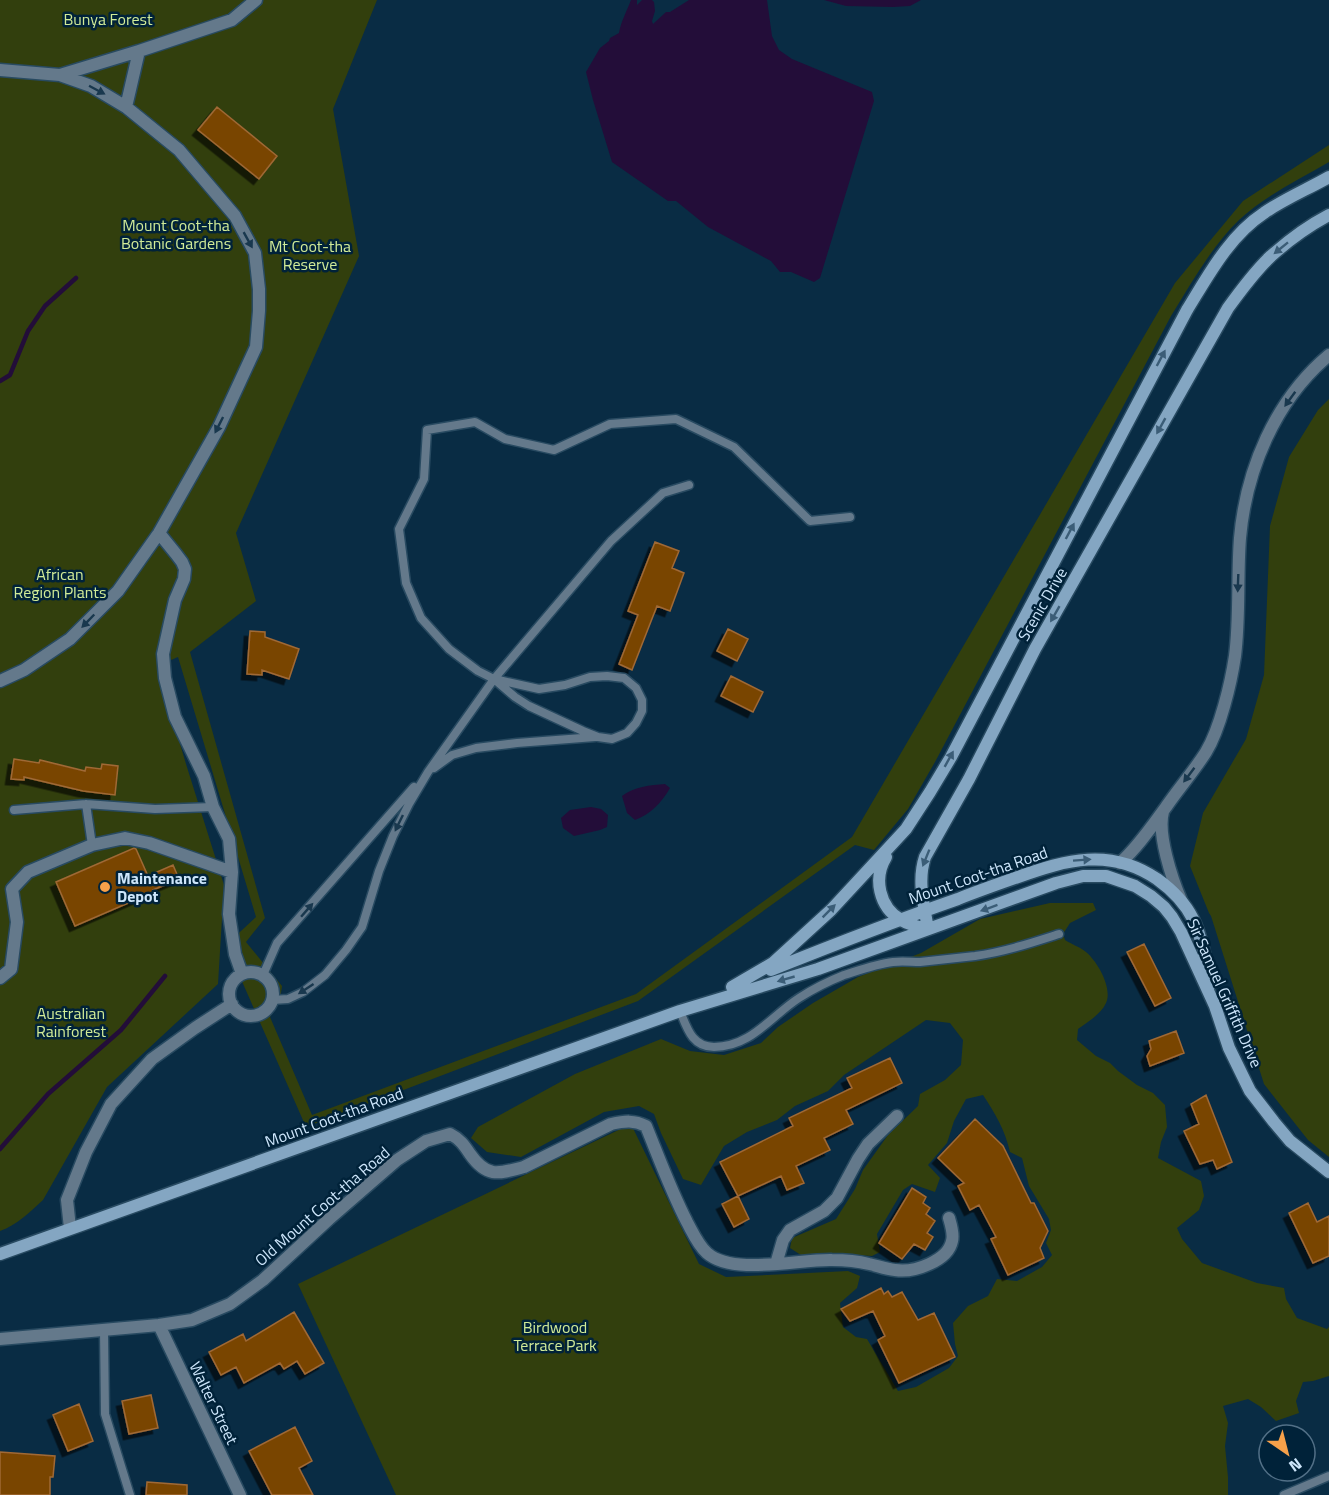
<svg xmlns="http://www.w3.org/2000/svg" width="1329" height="1495" font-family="'Titillium Web',sans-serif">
  <defs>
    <filter id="shadow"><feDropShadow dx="-5.5" dy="5.5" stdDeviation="0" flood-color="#0009"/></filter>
  </defs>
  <rect width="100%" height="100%" fill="#092c44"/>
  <path fill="#323f0d" d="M0,0H377L333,109L359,256L236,533L256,601L190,652L265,918L246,942L282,986L280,1000L270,1017L312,1115L636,994L852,837L1175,283L1243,201L1329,145V162C1298,180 1265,196 1239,220C1211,247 1191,284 1171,316L935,762L908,809L874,850L855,845L638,1001L306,1127L226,945L256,917L178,657L157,666L186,764L224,885L218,984L107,1087L43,1200C30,1212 17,1225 0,1231Z
    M1329,399V1157L1308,1140L1264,1084L1211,916L1209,913L1190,866L1203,813L1246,739L1264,675L1270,526L1289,457L1318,410Z
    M1050,903H1093L1096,910L1070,923L1063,934L1065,940C1071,944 1080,947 1086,952C1097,961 1113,988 1106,1003C1101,1014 1088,1022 1078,1029L1077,1040L1096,1056L1110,1063L1118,1071L1137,1085L1153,1093L1165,1105L1167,1127L1161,1142L1158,1158L1201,1181L1204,1196L1199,1210L1177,1228L1182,1239L1202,1263L1257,1283L1284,1288L1286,1299L1297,1318L1327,1329L1329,1327V1376L1313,1381L1303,1382L1296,1401L1299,1413L1276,1421L1261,1407L1248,1399L1223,1406L1228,1423L1225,1446L1228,1477V1495H396L298,1284L631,1124L699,1264L726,1277L848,1271L860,1276L857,1288L840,1303L843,1327L856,1337L867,1339L898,1391L916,1387L949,1368L958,1356L955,1344L953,1323L968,1306L988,1296L997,1279L1017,1281L1042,1267L1052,1255L1046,1243L1051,1230L1049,1219L1029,1186L1022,1158L1010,1152C1005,1130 995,1113 983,1095L966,1099L954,1121L947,1143L928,1165L940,1178L935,1192L912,1184L903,1190L877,1234L880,1252L872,1256L841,1254L804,1257L790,1248L792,1238L836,1219L855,1189L863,1170L888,1135L918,1106L920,1094L945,1080L961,1065L963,1040L950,1023L926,1020L844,1075L828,1091L795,1106L777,1120L747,1132L724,1146L701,1185L683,1179L661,1133L654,1114L639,1106L604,1112L521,1157L487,1152L471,1138L478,1127L575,1074L661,1039L690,1051L724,1055L761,1043L778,1027L813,1003L858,977L921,953L980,919Z"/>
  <path fill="#230d39" d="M631,0H637V5L642,0H652L654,2L655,11L652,21L653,24L666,12H670L689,0H767L772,36L779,50L792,59L872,92L874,101L820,278L814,282L791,272H780L771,261L708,227L676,201H668L612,162L593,100L586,72L600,48L609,41L610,38L619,33C621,21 627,11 631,0Z
    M824,0H921L910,6L893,7L846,6Z
    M665,784L670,788C662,802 651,814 635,820L627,813L622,796C633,787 651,785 665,784Z
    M591,807L601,809L608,815L607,827L600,830L574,836L563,828L561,818L570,810Z"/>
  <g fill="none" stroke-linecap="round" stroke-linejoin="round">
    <path stroke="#230d39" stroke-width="4.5" d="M0,381L10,375L28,331L45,306L76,278
      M0,1149L48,1094L121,1030L165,976"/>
  </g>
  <path fill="#794506" stroke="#a06934" stroke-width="1.5" filter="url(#shadow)" d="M217,107L277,156L259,179L198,130Z
    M655,542L679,551L672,568L684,573L670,611L657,606L632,670L619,664L638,615L628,611Z
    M728,629L748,639L737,661L717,651Z
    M250,631L265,632V637L299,649L289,679L262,670V675L247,674Z
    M731,676L763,692L753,712L721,696Z
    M14,759L39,763L40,760L85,771L86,767L101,769L102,764L118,766L115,795L83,791L24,777V780L11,779Z
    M134,848L136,849L148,876L173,865L179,879L153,890L154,892L75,926L56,882Z
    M1144,944L1171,998L1155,1006L1127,952Z
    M1176,1031L1184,1053L1150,1066L1147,1056L1151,1049L1149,1041Z
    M890,1058L902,1083L846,1110L853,1124L824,1138L830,1150L796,1166L804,1183L787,1190L781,1176L738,1196L720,1162L793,1126L789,1118L852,1088L847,1078Z
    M1206,1095L1232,1162L1217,1169L1213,1160L1200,1164L1184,1131L1199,1124L1191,1104Z
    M975,1119L1003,1146L1031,1203H1034L1048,1231L1040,1248L1044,1258L1008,1275L991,1239L996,1237L979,1205L970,1210L958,1186L964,1183L938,1158Z
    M912,1188L926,1197L923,1203L930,1208L926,1214L935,1221L927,1233L933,1237L925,1250L914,1244L902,1259L879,1243Z
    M738,1196L749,1219L734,1227L722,1204Z
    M1308,1203L1317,1222L1329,1216V1256L1313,1263L1289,1213Z
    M881,1288L884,1294L888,1291L892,1297L902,1292L918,1320L934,1313L955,1357L899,1383L878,1340L885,1336L873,1311L850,1321L841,1309Z
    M294,1312L324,1363L305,1374L297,1361L284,1369L280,1363L244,1383L236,1367L221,1375L209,1352L243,1334L246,1341Z
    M151,1395L158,1428L129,1434L122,1401Z
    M79,1404L93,1441L68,1451L53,1415Z
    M295,1427L312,1461L299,1468L313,1495H272L249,1451Z
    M0,1452L55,1456L53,1477H50V1495H0Z
    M147,1482L187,1485V1495H146Z"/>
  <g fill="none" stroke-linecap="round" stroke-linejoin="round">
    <g stroke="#284a61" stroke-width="11">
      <path id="lane" d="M494,679L539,689L565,685L590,677L607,676L624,678L636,688L642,700V711L636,723L627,733L612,739L598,737L583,731L529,706L515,697L494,679L478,671L449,649L421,618L406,583L399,529L424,479L427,430L475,422L505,439L554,450L610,424L676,419L734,447L810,521L850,517
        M434,768L452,755L476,748L517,743L595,737
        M86,804L92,845
        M14,810L86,804L155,809L213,807
        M263,975L277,943L414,787
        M272,1000L288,999L303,992L325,975L346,950L362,927L379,871L393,836L409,804L428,772L494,679L611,541L663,493L689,485
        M680,1011C687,1028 692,1047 714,1047C751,1047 771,1016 799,998C813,989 829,981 844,975C860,970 876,964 893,962C902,961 911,962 920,962C938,960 957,958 975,956C1004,952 1031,943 1059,934
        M104,1330L105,1414L130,1495
        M1284,1495L1329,1476"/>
    </g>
    <g stroke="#284a61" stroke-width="15">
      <path id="street" d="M139,51L232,20L256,0
        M0,70L60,75L91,86L126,107L179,150L235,216L255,253L259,289V311L256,347L219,427L159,533L118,591L70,639L24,670L0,681
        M60,75L139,51L126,107
        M159,533L176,554L182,562L185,569L184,579L175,600L163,654L165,678L175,717L204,776L213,807L229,839L232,872L229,914L235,954L242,974
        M1163,812C1157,834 1172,879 1181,900
        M1120,863C1138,847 1152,826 1166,807C1179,788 1194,771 1206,752C1220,729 1231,683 1235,656C1240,617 1237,577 1240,538C1246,470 1275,400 1329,355
        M229 994a22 22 0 1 1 44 0a22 22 0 1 1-44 0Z
        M0,978L11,969L17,922L12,889L28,872L92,845L125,838L149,843L232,872
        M70,1228L67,1200L86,1152L111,1104L152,1059L195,1028L232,1004
        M776,1264L783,1240L790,1230L824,1211L837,1198L858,1159L868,1144L897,1116
        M159,1325L240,1495
        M0,1339L159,1325L192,1320L230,1304L263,1280L329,1219L397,1160L426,1141L450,1134C460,1139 464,1145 470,1154C487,1178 498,1174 524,1167L611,1124C625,1121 634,1120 646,1126C659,1158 671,1191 687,1222C693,1233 698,1245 707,1253C733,1276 799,1259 832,1260C844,1260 857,1261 869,1264C878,1266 886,1269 895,1270C914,1273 948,1261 952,1241C954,1234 951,1225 949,1218"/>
    </g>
    <g stroke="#284a61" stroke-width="15">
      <path id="secondary" d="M886,857C873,878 879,907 901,920C909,925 919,927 928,929
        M928,929C924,905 917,881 925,857L969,779L1035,649L1228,308C1241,290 1255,271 1271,256C1289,240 1308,226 1329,215
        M771,970C833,945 895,921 958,899C978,891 998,884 1018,877C1066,860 1110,847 1157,879C1171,889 1185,903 1193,919C1203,940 1206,963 1210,985
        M732,987L773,963L831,910L906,829L930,792L951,757L1187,310C1208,276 1229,236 1264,213C1284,199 1308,189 1329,177
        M0,1254L680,1011L818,969L1056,883L1083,876H1106L1135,886L1151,896L1164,907L1172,917L1181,932L1215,1006L1229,1048L1250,1091L1274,1122L1290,1141L1329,1172"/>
    </g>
    <use href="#lane" stroke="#64798b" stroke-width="8"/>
    <use href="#street" stroke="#64798b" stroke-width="12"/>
    <use href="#secondary" stroke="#84a6c2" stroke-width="12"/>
  </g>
  <defs><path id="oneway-solid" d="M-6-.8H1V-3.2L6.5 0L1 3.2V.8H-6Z" transform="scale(1.5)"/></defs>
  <g fill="#19384e">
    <use href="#oneway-solid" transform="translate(97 90) rotate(28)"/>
    <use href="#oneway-solid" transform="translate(248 240) rotate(61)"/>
    <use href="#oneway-solid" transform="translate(1290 399) rotate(126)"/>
    <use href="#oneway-solid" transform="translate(219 425) rotate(117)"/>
    <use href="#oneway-solid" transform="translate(1238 583) rotate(92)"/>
    <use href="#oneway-solid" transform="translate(88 621) rotate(134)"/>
    <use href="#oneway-solid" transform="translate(1189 775) rotate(127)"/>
    <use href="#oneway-solid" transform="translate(399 823) rotate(116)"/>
    <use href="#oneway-solid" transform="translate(307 910) rotate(-49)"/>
    <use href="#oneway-solid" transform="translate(306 989) rotate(147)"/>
  </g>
  <g fill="#3b5d77">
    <use href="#oneway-solid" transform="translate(1281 248) rotate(141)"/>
    <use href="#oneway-solid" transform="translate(1161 358) rotate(-62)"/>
    <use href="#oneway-solid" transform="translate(1161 426) rotate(119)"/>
    <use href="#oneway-solid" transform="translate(1070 531) rotate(-62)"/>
    <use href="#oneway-solid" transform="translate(1055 614) rotate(120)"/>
    <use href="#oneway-solid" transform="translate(949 759) rotate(-61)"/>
    <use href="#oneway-solid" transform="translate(926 858) rotate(112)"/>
    <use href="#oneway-solid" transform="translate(1082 860) rotate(-4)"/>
    <use href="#oneway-solid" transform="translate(989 908) rotate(160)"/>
    <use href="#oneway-solid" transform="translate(829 911) rotate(-45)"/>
    <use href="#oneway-solid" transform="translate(786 979) rotate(164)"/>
  </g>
  <circle fill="#f7a14a" stroke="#002239" stroke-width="2" cx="105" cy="887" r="6"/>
  <g text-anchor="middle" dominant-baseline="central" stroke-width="5" stroke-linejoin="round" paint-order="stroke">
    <g font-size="16" fill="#d1eb97" stroke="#002239">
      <text x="108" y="19">Bunya Forest</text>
      <text x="176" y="225">Mount Coot-tha<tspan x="176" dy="18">Botanic Gardens</tspan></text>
      <text x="310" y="246">Mt Coot-tha<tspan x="310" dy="18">Reserve</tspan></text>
      <text x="60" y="574">African<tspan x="60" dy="18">Region Plants</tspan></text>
      <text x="71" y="1013">Australian<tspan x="71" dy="18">Rainforest</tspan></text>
      <text x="555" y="1327">Birdwood<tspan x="555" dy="18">Terrace Park</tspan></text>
    </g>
    <g font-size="16" fill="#cde6fb" stroke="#002239">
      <text transform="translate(1042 604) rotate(-60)">Scenic Drive</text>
      <text transform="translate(978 875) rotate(-19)">Mount Coot-tha Road</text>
      <text transform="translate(1225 993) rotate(66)">Sir Samuel Griffith Drive</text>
      <text transform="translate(334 1117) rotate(-20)">Mount Coot-tha Road</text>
      <text transform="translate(322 1206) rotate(-41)">Old Mount Coot-tha Road</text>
      <text transform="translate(214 1403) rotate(64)">Walter Street</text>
    </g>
    <g font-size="16" font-weight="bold" fill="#cde6fb" stroke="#002239" text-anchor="start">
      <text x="117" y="878">Maintenance<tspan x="117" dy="18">Depot</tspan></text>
    </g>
  </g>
  <g transform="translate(1287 1453) rotate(145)"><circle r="28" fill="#002239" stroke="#527087" stroke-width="1.5"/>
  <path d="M0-4.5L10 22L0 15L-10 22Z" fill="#f7a14a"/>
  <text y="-9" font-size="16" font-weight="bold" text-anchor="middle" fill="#cde6fb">N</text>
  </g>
</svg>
